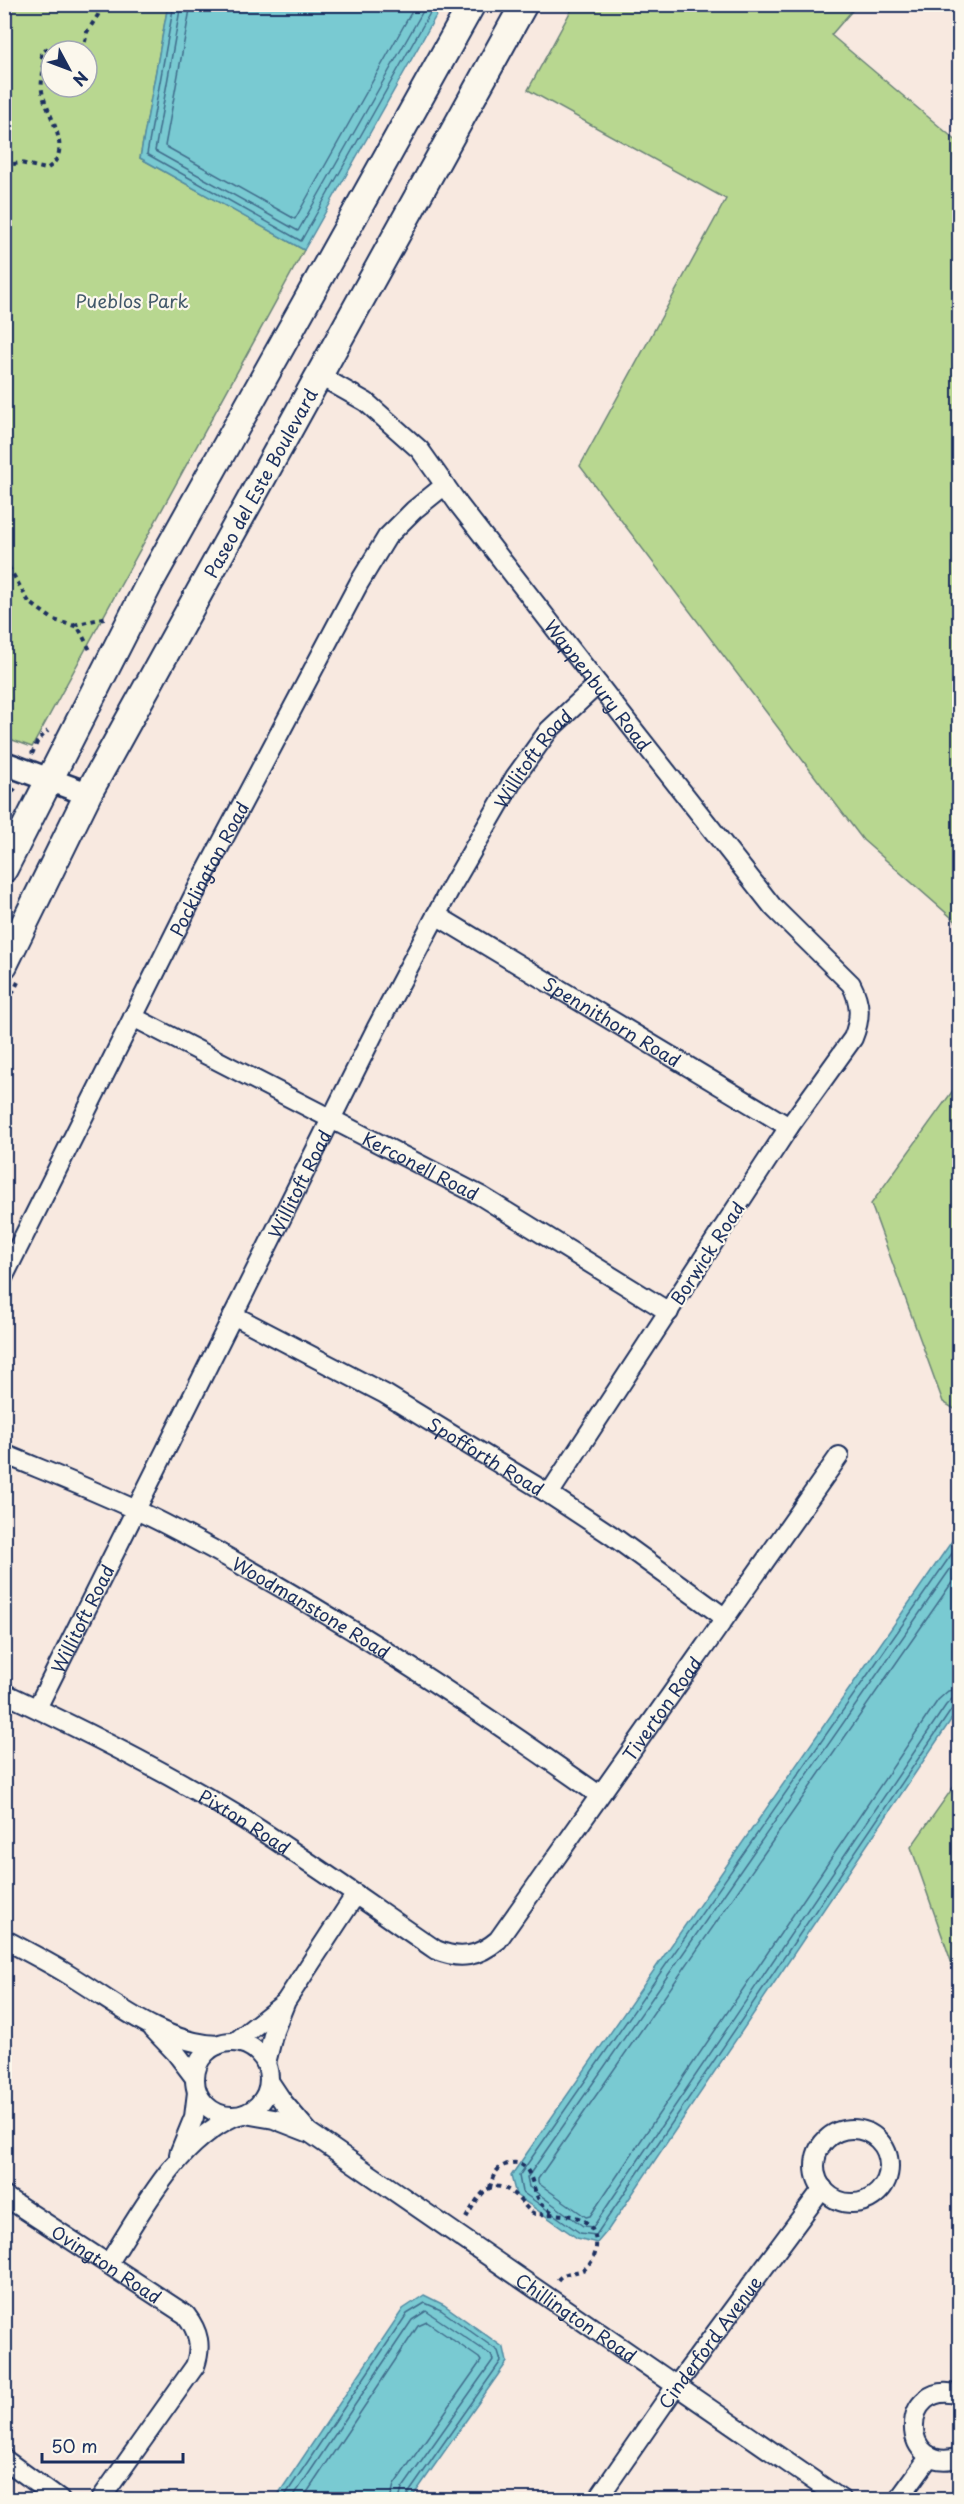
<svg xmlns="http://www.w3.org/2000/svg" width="964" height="2504" font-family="'Playpen Sans',sans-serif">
  <rect width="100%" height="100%" fill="#f8e9e0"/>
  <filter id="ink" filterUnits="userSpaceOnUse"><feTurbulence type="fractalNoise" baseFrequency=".0167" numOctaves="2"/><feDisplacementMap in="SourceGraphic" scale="12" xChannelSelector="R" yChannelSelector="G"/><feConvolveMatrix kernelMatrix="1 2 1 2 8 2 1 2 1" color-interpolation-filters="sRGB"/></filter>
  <g filter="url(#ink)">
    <path fill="#b8d790" stroke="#6a8377" stroke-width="1.5" fill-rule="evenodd" d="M4,5H168L140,158L304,250L32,747L4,737ZM51,51H87V87H51Z
      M574,5H857L831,35L959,143V924L863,840L580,466L726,199L528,90Z
      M959,1082V1412L943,1402L871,1204Z
      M959,1779V1984L911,1847Z"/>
    <path fill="#79cad2" stroke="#538ca4" stroke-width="1.5" d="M168,5H442L304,250L140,158Z
      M959,1531V1708L608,2230L597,2243L577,2238L516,2195L511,2176Z
      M424,2295L444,2305L504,2348L507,2362L411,2499H275L403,2309Z"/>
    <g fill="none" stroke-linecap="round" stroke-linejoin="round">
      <path stroke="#416d8c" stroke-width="1.5" d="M174,4L147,154L301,241L435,4
        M181,4L155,151L298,231L427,4
        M191,4L165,146L295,219L416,4
        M960,1542L519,2176L522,2192L580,2233L596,2235L952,1709L960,1706
        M960,1555L527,2178L529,2187L583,2226L593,2227L946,1705L952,1699L960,1698
        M960,1571L538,2179V2183L586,2217L590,2216L938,1700L948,1691L960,1689
        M282,2500L407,2314L425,2303L441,2310L498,2351L501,2361L408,2494L407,2500
        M291,2500L412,2320L426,2311L491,2355L493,2360L402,2489L399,2500
        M302,2500L418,2326L427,2322L479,2358L481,2361L394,2485L390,2500"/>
      <g stroke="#1b2f5e" stroke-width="22">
        <g id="minor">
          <path id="s1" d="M320,376L366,402L420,450L459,505L629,724L773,907L851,984C861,1003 861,1018 853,1038L789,1127L549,1494"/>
          <path id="s2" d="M436,915L789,1127"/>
          <path id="s3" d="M133,1017L481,1196L669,1312"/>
          <path id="s4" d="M4,1276L197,889L359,583L387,537L414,510L445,485"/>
          <path id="s5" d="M233,1315L385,1394L549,1494L611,1535L724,1617"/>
          <path id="s6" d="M4,1454C57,1476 112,1497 163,1523C315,1601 459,1696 599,1795"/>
          <path id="s7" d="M4,1693C83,1730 161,1769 235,1814C304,1857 369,1904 436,1950C460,1960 478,1957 498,1940L839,1456"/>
          <path id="s8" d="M37,1708L376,1029L450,889L515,777L549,730L598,684"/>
          <path d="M4,1939C26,1951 48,1962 69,1975C115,2003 162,2043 218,2045"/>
          <path d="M153,2029L176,2053L195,2078"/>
          <path d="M235,2042L283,2004"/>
          <circle cx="232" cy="2079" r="37"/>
          <path d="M266,2063L274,2031L286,2001L356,1894"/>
          <path d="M269,2081L283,2102L307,2130"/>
          <path id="s9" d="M245,2114L274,2119L310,2133L842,2500"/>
          <circle cx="852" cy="2166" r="37"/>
          <path d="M179,2154L194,2117L197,2092"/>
          <path id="s10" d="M4,2196L186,2315C199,2332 202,2346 195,2366L100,2500"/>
          <path d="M108,2264C142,2211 176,2143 235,2116"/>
          <path d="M960,2395C898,2377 899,2477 960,2457"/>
          <path d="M4,2459L60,2500"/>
          <path id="s11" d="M597,2500L676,2386L823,2188"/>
          <path d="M898,2500L930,2456"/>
        </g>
      </g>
      <g stroke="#1b2f5e" stroke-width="27">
        <path id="tertiary" d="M4,763L88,794"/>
      </g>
      <g stroke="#1b2f5e" stroke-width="30">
        <g id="secondary">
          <path d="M4,869L149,584L472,4"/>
          <path id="s12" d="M4,965L88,794L524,4"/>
        </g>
      </g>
      <path stroke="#1b2f5e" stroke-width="4" stroke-dasharray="4.5 4.5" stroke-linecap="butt" d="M4,165L21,163L46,169C77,152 45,112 42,91C40,76 47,69 41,54L48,48L59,50L84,46L87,32L98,15L101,4
        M4,559L29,602L54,620L78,627L90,650
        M74,625L108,617
        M32,754L38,740L48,731
        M4,808L15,788
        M4,1010L18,982
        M490,2188C492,2178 495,2169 505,2165C532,2154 531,2187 539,2200C542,2206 548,2209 553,2213
        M466,2218C479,2195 492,2172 518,2198C524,2204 528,2211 535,2214C559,2215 592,2210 596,2242C597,2252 593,2262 586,2268C576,2275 564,2270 557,2281"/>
      <use href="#minor" stroke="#fbf7ec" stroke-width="18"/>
      <use href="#tertiary" stroke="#fbf7ec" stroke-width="22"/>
      <use href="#secondary" stroke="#fbf7ec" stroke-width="26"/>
    </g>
  </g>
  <g text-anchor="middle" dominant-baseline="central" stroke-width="4.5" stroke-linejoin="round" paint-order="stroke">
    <g font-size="18" fill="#42596a" stroke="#fbf7ec">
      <text x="132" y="300">Pueblos Park</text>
    </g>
    <g font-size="18" fill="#1b2f5e" stroke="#fbf7ec">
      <text stroke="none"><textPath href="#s12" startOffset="546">Paseo del Este Boulevard</textPath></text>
      <text stroke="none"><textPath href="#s1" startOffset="420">Wappenbury Road</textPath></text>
      <text stroke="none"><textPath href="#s8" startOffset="1072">Willitoft Road</textPath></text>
      <text stroke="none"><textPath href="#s4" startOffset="456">Pocklington Road</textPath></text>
      <text stroke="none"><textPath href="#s2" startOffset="206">Spennithorn Road</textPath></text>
      <text stroke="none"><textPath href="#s3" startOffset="324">Kerconell Road</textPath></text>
      <text stroke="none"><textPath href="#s8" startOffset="586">Willitoft Road</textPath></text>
      <text transform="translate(707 1253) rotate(-57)">Borwick Road</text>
      <text stroke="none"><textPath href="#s5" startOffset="290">Spofforth Road</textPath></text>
      <text stroke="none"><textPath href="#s6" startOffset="344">Woodmanstone Road</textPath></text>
      <text stroke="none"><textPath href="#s8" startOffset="100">Willitoft Road</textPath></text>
      <text stroke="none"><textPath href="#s7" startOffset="854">Tiverton Road</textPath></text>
      <text stroke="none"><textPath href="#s7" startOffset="273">Pixton Road</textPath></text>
      <text stroke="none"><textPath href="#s10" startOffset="123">Ovington Road</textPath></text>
      <text stroke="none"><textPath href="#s9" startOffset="392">Chillington Road</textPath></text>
      <text stroke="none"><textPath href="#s11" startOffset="194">Cinderford Avenue</textPath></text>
    </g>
  </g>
  <rect width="964" height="2504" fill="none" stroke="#fbf7ec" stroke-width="24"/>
  <rect x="12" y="12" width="940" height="2480" fill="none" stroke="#1b2f5e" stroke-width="2" filter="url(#ink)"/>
  <g transform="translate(69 69) rotate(131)"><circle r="28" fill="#fbf7ec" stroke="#a1a7b3" stroke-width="1.5"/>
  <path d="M0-4.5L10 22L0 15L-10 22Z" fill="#1b2f5e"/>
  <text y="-9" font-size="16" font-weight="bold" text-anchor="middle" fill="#1b2f5e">N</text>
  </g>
  <path d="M42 2453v9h141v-9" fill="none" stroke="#1b2f5e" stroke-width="3"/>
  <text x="51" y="2453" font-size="18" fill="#1b2f5e" stroke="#fbf7ec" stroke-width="4.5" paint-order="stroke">50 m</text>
</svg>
